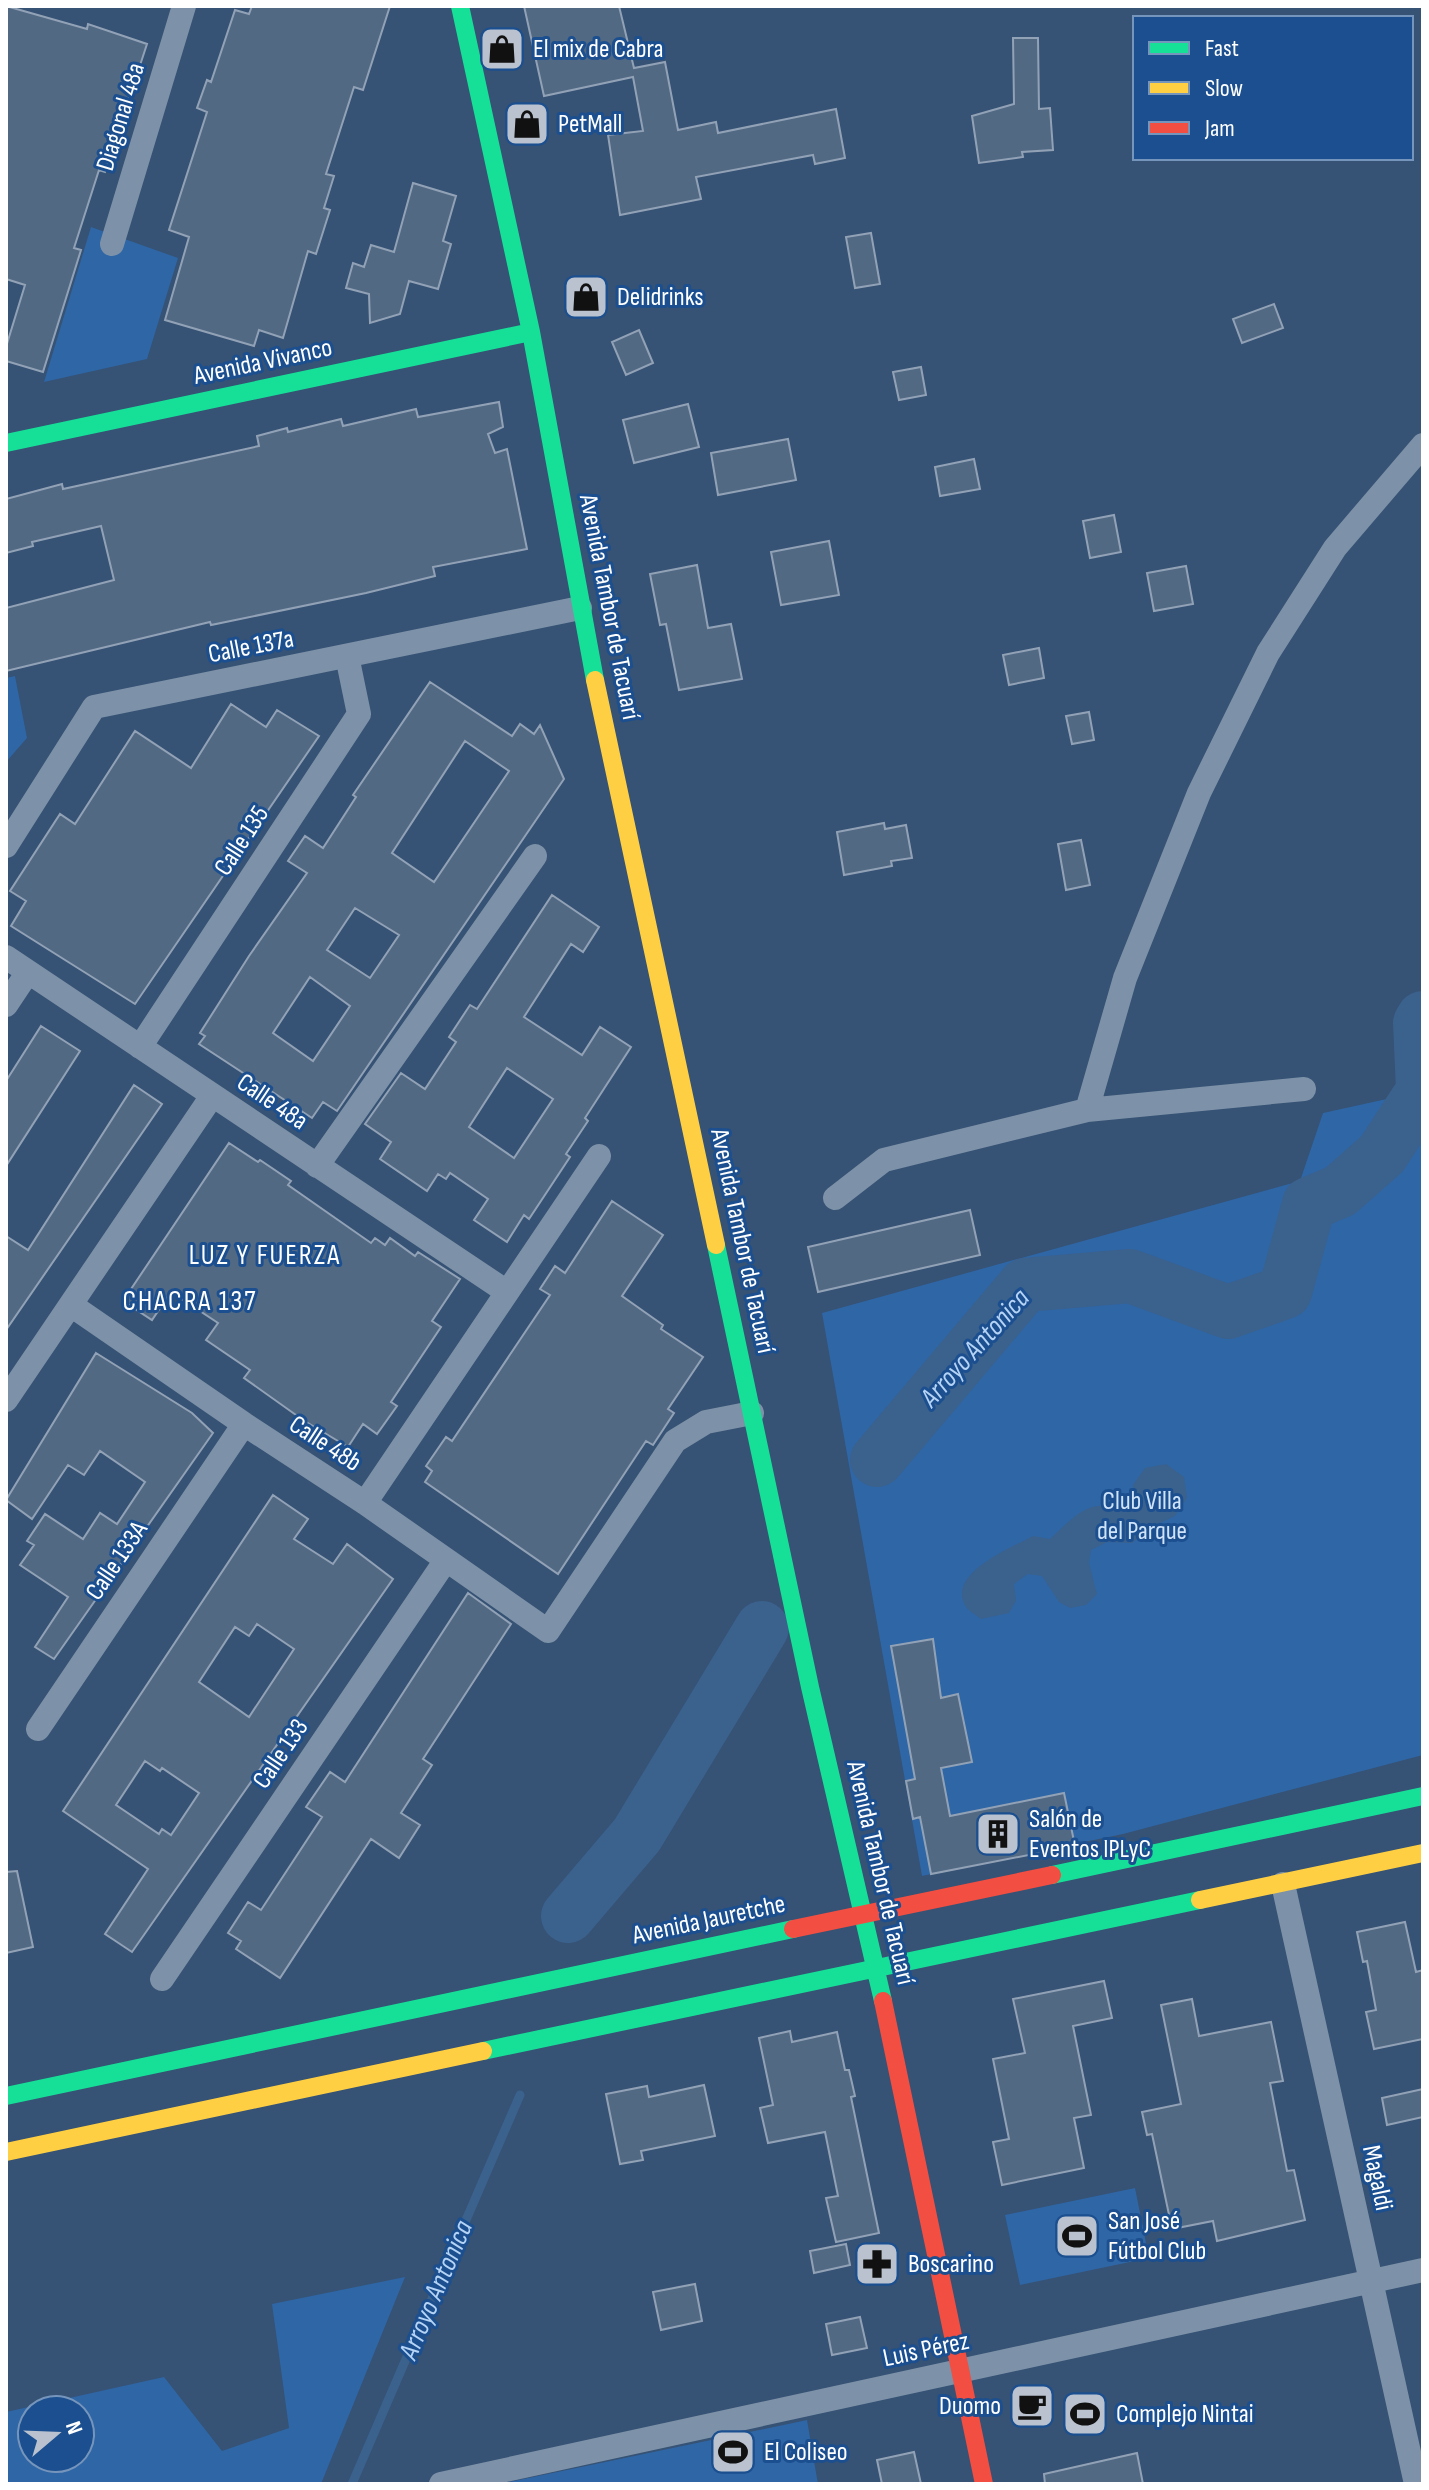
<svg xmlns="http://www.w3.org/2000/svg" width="1429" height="2490" font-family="'Sofia Sans Condensed',sans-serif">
  <rect width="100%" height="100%" fill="#365274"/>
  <path fill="#2f66a5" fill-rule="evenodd" d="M91,227L178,258L147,359L44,382Z
    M15,676L27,738L6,762V678Z
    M1423,1091V1755L1123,1834L922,1876L822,1313L1300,1181L1323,1113Z
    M1135,2188L1149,2258L1020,2285L1005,2215Z
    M405,2277L321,2484H6V2412L164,2377L222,2451L289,2428L272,2304ZM80,2410V2458H32V2410Z
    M807,2420L818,2484H500Z"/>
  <path fill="#3b618d" d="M1166,1464L1184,1477L1187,1498L1175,1516L1151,1527L1132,1543L1107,1542L1091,1550L1089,1563L1097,1594L1086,1605L1070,1608L1059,1602L1042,1576L1028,1574L1014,1584L1016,1601L1009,1613L981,1619C976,1615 969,1611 966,1607C945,1574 1011,1548 1033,1536L1050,1539C1084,1507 1088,1501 1135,1507L1133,1485L1145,1468Z"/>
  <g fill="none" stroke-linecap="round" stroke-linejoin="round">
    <path stroke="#3b618d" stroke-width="9" d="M352,2484L520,2095"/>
    <path stroke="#3b618d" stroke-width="54" d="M877,1460L1025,1285L1130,1276L1228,1312L1285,1292L1309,1204L1340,1191L1382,1154L1423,1091L1420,1023L1423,1018
      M568,1916L637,1835L762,1628"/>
  </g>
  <path fill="#526984" stroke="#92a2b6" stroke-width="2" fill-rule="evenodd" d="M6,6L87,29L88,24L147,44L105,172L99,170L74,248L81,250L43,372L6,361V347L25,285L6,279Z
    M252,6H390L363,90L354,87L326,174L334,176L324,208L330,210L316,254L308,251L283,338L259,330L254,346L165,320L189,237L169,230L207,112L197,108L207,80L211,82L235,10L249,14Z
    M524,6H619L634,68L665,62L678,130L716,122L718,133L836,109L845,158L815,164L813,155L696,177L701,199L620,215L608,135L643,131L633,77L544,96Z
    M1013,38H1038L1039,109L1050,108L1053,150L1022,152L1023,157L979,163L972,116L1014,104Z
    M413,183L456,196L443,241L451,244L438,289L409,281L400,314L370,323L369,294L346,288L353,263L364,267L371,245L394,252Z
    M871,233L880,284L855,288L846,237Z
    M1274,304L1283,328L1242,343L1233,319Z
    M639,330L653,363L626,375L612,342Z
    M921,367L926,395L899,400L893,372Z
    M499,402L503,427L488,434L495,453L507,449L527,549L433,567L435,576L366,593L211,625L210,622L6,671V608L114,580L101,526L32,542L33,546L6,553V499L62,484L63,489L259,446L257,436L287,428L288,432L341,419L343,426L416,409L418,417Z
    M688,404L699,447L634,463L623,420Z
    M788,439L796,480L718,495L711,453Z
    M974,459L980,489L940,496L935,467Z
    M1114,515L1121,552L1090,558L1083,521Z
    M829,541L839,595L781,605L771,552Z
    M697,565L708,628L731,624L742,679L679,690L666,624L660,625L650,574Z
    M1186,566L1193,604L1154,611L1147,573Z
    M1039,648L1044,678L1009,685L1003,655Z
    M430,682L512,736L520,724L534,734L540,725L564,779L337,1111L323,1102L312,1118L199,1044L205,1036L200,1033L249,956L307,873L288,861L305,836L323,848L356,797L353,795ZM465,741L509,771L434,882L392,853ZM355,908L399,935L370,978L327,950ZM310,977L350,1006L313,1061L273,1033Z
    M231,704L266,727L277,710L319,736L135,1004L11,926L26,901L10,891L60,814L75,824L135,731L191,768Z
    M1089,712L1094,740L1072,744L1066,716Z
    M884,823L885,829L906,825L912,858L891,861L892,866L844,875L837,832Z
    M1081,840L1090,885L1066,890L1058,844Z
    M552,895L599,927L583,952L571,944L524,1017L582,1055L600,1027L631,1047L585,1118L588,1121L566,1154L570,1157L529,1219L524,1215L507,1242L474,1220L488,1199L450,1173L446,1179L438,1174L427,1191L380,1159L391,1142L365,1124L401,1073L425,1089L456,1042L449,1037L470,1005L477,1009ZM507,1068L553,1099L514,1158L469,1127Z
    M41,1026L80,1051L6,1166V1081Z
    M134,1085L162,1104L6,1330V1236L28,1250Z
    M229,1143L258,1162L260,1160L291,1181L288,1185L371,1243L375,1238L385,1245L390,1238L415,1256L418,1252L460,1279L432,1321L441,1327L391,1402L397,1406L377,1434L363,1424L348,1447L303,1420L244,1378L250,1370L206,1340L218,1323L171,1292L152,1320L123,1301Z
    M612,1201L663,1235L622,1296L663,1325L661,1329L703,1357L668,1409L674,1413L653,1445L646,1441L558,1574L425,1482L432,1471L426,1466L446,1437L452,1441L550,1295L540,1289L555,1266L565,1273Z
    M970,1210L980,1255L818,1292L808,1247Z
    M96,1353L192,1413L213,1433L54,1659L35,1647L68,1597L20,1565L34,1545L27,1541L45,1514L83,1539L100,1513L117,1524L145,1482L100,1451L84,1475L68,1465L32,1519L6,1500Z
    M273,1495L308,1519L294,1539L333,1564L347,1544L393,1579L132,1952L105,1934L148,1869L63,1811ZM257,1624L294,1649L249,1717L199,1682L235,1627L249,1636ZM145,1761L160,1771L162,1768L199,1793L171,1835L162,1829L159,1834L116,1805Z
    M468,1593L511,1624L423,1759L432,1765L401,1813L420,1825L399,1858L371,1839L280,1978L236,1949L241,1941L228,1933L248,1902L261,1910L322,1817L306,1807L330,1772L345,1782Z
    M933,1639L941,1698L958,1694L972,1762L941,1768L950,1816L1064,1793L1075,1846L931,1874L920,1817L913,1819L906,1781L915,1779L891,1646Z
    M17,1871L33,1947L6,1953V1872Z
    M1405,1922L1416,1972L1423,1970V2039L1374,2049L1366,2012L1376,2010L1367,1961L1363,1962L1357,1932Z
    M1104,1981L1112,2018L1073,2026L1091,2115L1074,2118L1084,2168L1002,2185L993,2142L1009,2139L993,2059L1025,2053L1013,1999Z
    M1192,1999L1199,2036L1271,2022L1283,2081L1270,2083L1287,2171L1294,2170L1305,2220L1217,2241L1213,2221L1172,2229L1152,2134L1147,2135L1142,2112L1181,2104L1161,2005Z
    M790,2031L792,2042L837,2032L845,2070H849L855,2096L851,2097L879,2233L836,2242L826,2198L838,2196L825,2132L768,2143L760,2108L773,2105L759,2038Z
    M704,2085L715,2136L641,2151L643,2160L620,2164L606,2094L647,2086L649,2097Z
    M1423,2089V2117L1387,2125L1382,2098Z
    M846,2244L850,2265L814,2273L810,2251Z
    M695,2284L702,2321L661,2330L653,2292Z
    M860,2317L867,2348L832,2355L826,2324Z
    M914,2452L921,2484H882L877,2460Z
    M1137,2453L1143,2484H1045L1044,2474Z"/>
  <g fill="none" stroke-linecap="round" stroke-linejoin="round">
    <path stroke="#7d92a8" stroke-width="24" d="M112,244L184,6
      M6,846L94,707L580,608
      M6,957L507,1292
      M6,1005L28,972
      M140,1047L359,714L347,656
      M1087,1110L1304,1089
      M317,1166L535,856
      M835,1198L884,1160L1087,1110L1125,978L1199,793L1268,653L1335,548L1423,445
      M71,1305L244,1424L365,1503L548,1631L675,1441L706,1422L752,1413
      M6,1400L212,1096
      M365,1503L599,1156
      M38,1729L244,1424
      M1283,1884L1416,2484
      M162,1979L446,1560
      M441,2484L1423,2270"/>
    <path stroke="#16e098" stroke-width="18" d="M460,6L531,332L595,680
      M6,443L531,332
      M716,1245L810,1687L883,2001
      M1052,1875L1423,1796
      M483,2051L1200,1900
      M6,2096L793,1929"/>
    <path stroke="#ffcf43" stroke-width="18" d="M595,680L716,1245
      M1200,1900L1423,1853
      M6,2152L483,2051"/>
    <path stroke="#f24e42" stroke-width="18" d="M793,1929L1052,1875
      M883,2001L984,2484"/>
  </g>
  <defs>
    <g id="shop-square" transform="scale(2.3)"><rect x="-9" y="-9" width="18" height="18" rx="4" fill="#b9c2ce" stroke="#1b4f8f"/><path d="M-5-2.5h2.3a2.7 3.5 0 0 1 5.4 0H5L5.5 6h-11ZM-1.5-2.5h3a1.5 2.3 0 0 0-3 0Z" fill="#111"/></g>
    <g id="building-square" transform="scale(2.3)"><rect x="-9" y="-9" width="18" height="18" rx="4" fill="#b9c2ce" stroke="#1b4f8f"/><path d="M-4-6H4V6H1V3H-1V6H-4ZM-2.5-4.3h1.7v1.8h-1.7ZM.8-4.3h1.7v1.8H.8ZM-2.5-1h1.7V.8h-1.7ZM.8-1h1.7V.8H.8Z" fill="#111"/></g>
    <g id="stadium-square" transform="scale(2.3)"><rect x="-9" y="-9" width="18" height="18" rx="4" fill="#b9c2ce" stroke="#1b4f8f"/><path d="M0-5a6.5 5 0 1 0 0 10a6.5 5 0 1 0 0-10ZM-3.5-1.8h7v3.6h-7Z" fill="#111"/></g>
    <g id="pharmacy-square" transform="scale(2.3)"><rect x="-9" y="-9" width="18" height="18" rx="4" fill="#b9c2ce" stroke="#1b4f8f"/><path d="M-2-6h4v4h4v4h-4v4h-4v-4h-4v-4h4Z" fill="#111"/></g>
    <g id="cafe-square" transform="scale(2.3)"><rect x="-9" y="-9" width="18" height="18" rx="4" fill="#b9c2ce" stroke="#1b4f8f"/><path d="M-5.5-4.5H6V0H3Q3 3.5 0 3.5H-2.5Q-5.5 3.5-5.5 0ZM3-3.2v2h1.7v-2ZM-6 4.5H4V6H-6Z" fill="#111"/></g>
  </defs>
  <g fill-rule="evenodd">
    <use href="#shop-square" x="502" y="49"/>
    <use href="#shop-square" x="527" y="124"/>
    <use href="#shop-square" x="586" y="297"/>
    <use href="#building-square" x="998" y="1834"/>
    <use href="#stadium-square" x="1077" y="2236"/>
    <use href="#pharmacy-square" x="877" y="2264"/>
    <use href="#cafe-square" x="1032" y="2406"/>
    <use href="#stadium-square" x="1085" y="2414"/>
    <use href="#stadium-square" x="733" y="2452"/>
  </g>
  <g text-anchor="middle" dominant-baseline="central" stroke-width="6" stroke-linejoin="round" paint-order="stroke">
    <g font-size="26" fill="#fff" stroke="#1b4f8f" text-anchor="start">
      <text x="533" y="49">El mix de Cabra</text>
      <text x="558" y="124">PetMall</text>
      <text x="617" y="297">Delidrinks</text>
      <text x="1029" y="1819">Salón de<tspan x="1029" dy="30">Eventos IPLyC</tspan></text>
      <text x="1108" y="2221">San José<tspan x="1108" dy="30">Fútbol Club</tspan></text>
      <text x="908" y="2264">Boscarino</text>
      <text x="1001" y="2406" text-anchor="end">Duomo</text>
      <text x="1116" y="2414">Complejo Nintai</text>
      <text x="764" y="2452">El Coliseo</text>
    </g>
    <g font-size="26" fill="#fff" stroke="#1b4f8f">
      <text transform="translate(121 117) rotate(-73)">Diagonal 48a</text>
      <text transform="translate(263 362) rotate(-12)">Avenida Vivanco</text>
      <text transform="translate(609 607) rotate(79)">Avenida Tambor de Tacuarí</text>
      <text transform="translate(251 647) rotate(-11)">Calle 137a</text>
      <text transform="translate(242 841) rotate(-57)">Calle 135</text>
      <text transform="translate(272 1102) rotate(34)">Calle 48a</text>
      <text transform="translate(742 1241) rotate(78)">Avenida Tambor de Tacuarí</text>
      <text transform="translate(325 1444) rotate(33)">Calle 48b</text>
      <text transform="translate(117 1561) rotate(-56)">Calle 133A</text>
      <text transform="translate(281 1754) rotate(-56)">Calle 133</text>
      <text transform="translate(880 1873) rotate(77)">Avenida Tambor de Tacuarí</text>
      <text transform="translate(709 1920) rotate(-12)">Avenida Jauretche</text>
      <text transform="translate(1377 2178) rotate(78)">Magaldi</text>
      <text transform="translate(926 2350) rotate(-12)">Luis Pérez</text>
    </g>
    <g font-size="26" fill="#cfe3fa" stroke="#1b4f8f">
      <text x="1142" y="1501">Club Villa<tspan x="1142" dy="30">del Parque</tspan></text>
    </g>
    <g font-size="28" letter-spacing="2" fill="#fff" stroke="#1b4f8f">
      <text x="265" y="1255">LUZ Y FUERZA</text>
      <text x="190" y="1301">CHACRA 137</text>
    </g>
    <g font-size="28" font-style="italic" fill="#b5d3f5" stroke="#1b4f8f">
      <text transform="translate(975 1348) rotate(-48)">Arroyo Antonica</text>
      <text transform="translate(436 2290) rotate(-67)">Arroyo Antonica</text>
    </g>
  </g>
  <rect width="1429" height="2490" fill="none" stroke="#ffffff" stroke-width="16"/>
  <rect x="1133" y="16" width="280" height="144" fill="#1b4f8f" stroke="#7695bc" stroke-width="2"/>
  <rect x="1149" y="42" width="40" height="12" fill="#16e098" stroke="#7695bc" stroke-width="2"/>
  <text x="1205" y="56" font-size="24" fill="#ffffff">Fast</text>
  <rect x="1149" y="82" width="40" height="12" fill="#ffcf43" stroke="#7695bc" stroke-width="2"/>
  <text x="1205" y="96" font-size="24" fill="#ffffff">Slow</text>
  <rect x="1149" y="122" width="40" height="12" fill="#f24e42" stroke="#7695bc" stroke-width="2"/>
  <text x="1205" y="136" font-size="24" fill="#ffffff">Jam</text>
  <g transform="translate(56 2434) rotate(71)"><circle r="38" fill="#1b4f8f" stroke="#7695bc" stroke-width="2"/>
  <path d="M0-6L14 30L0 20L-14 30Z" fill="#b9c2ce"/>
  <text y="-12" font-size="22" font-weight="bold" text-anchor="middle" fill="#ffffff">N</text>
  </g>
</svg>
